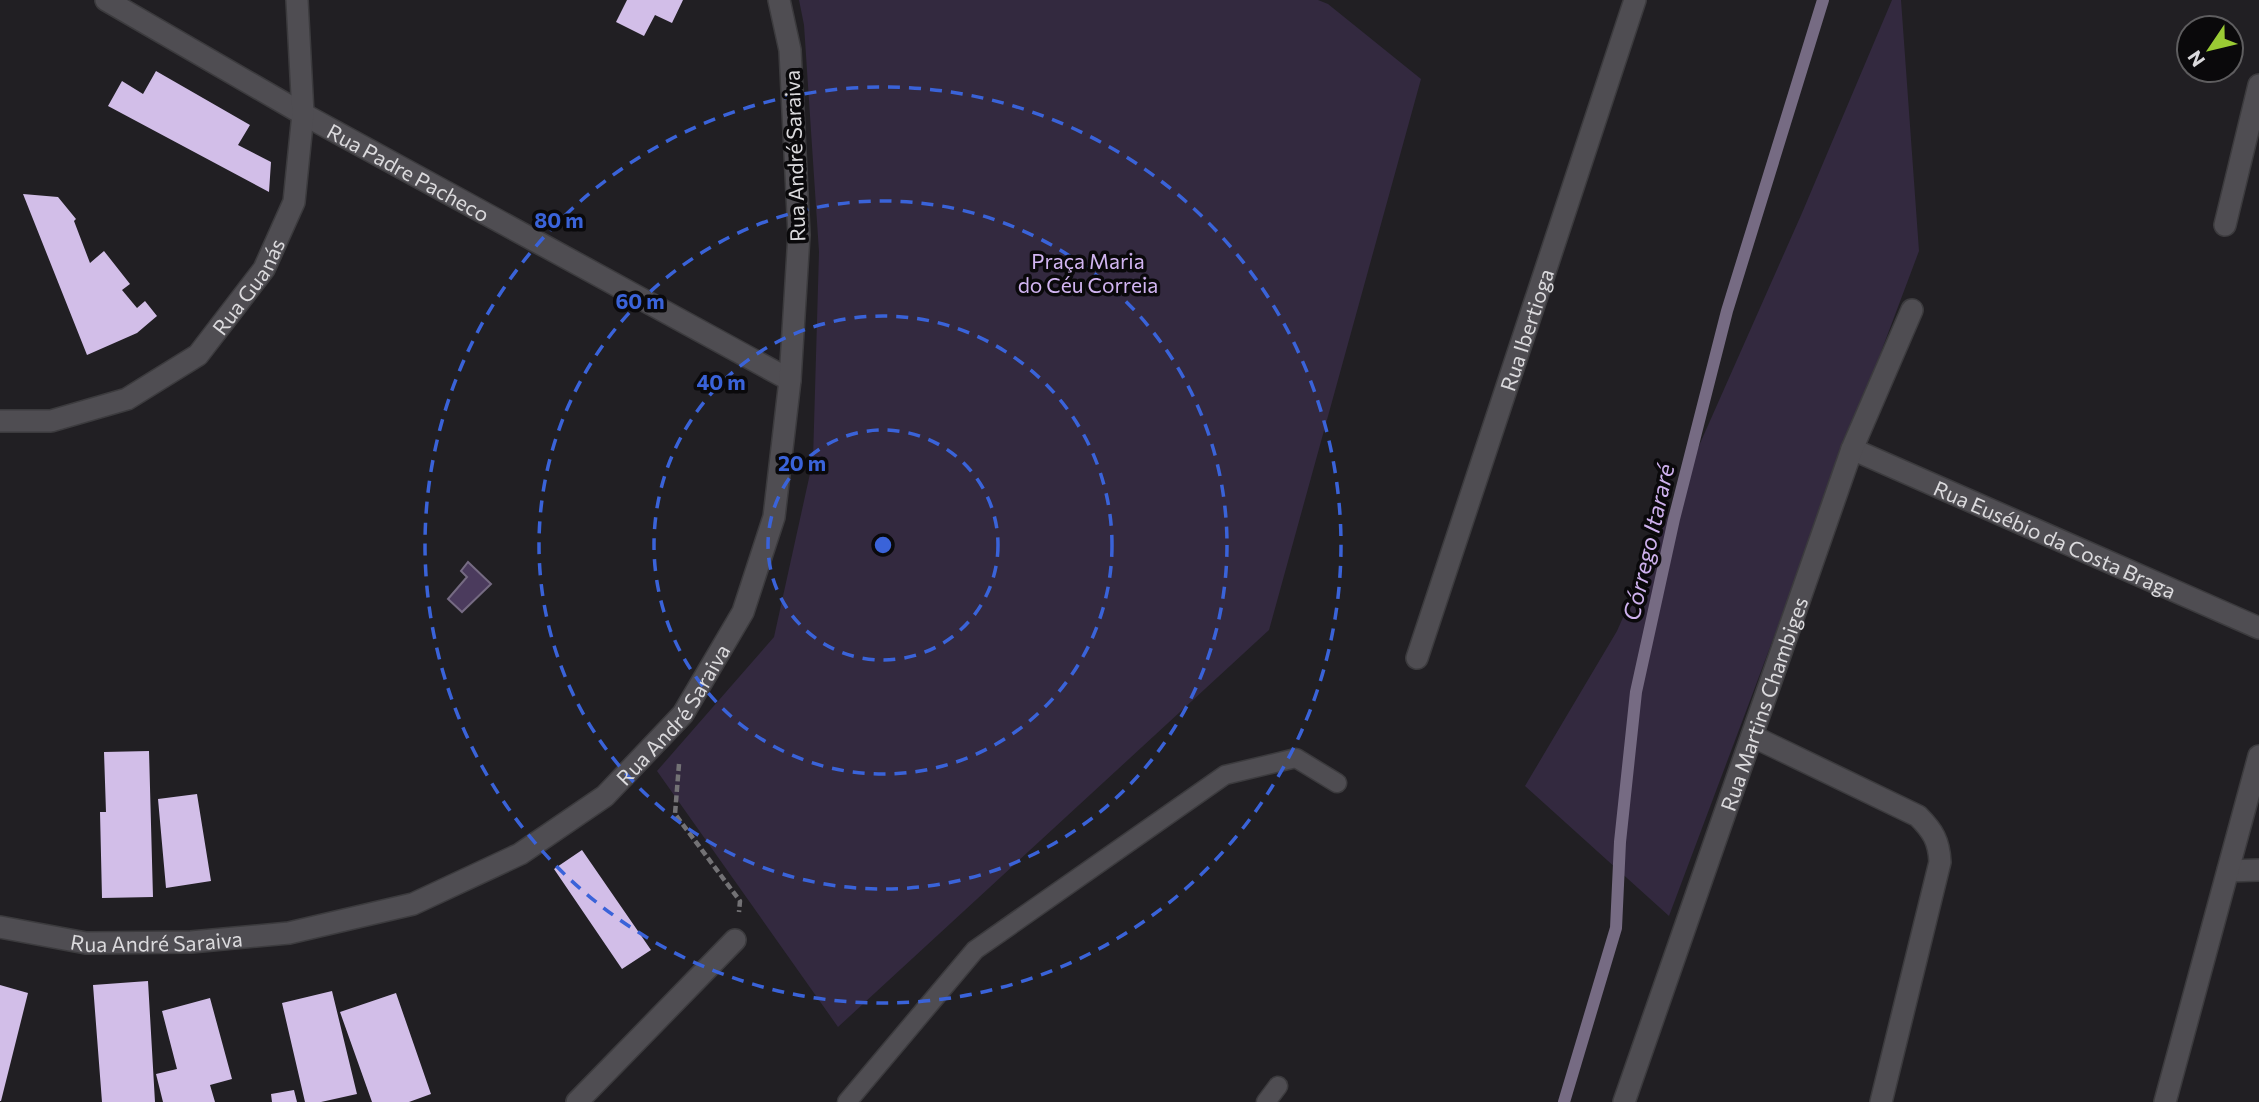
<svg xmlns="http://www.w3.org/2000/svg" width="2259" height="1102" font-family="Commissioner,sans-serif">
  <rect width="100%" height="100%" fill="#211f23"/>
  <path fill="#33293f" d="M799,0H1318L1328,4L1421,79L1269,630L838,1027L657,771L774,637L813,460L819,252L804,25Z
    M1892,0H1901L1919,251L1669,916L1525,786L1617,631L1802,213Z"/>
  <path fill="#4b3b5d" stroke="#766b83" stroke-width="2" d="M468,562L491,584L462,612L448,599L467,577L461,571Z"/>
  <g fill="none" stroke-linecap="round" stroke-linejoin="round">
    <path stroke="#766b83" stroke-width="12" d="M1564,1102L1616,928L1620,842L1636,692L1674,519L1727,311L1823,0"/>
  </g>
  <path fill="#d2bee8" d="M627,0H683L672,23L655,15L644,36L616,22Z
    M156,71L250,125L238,145L271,162L269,192L108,106L122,81L143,94Z
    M23,194L58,197L76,219L74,221L90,263L104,251L130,284L122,290L137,308L145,301L157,316L137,333L87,355Z
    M149,751L153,897L102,898L100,812H106L104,752Z
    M197,794L211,881L166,888L158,799Z
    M582,850L651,950L622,969L554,869Z
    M148,981L155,1102H102L93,985Z
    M0,985L28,993L1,1101H0Z
    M332,991L357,1094L321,1102H305L282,1003Z
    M396,993L431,1094L409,1102H372L340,1012Z
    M210,998L232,1079L210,1085L215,1102H163L156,1074L177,1069L162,1011Z
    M294,1090L297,1102H272L271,1094Z"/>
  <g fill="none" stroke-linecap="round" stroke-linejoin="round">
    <g stroke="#3c3b3e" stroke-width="21">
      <path id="service" d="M847,1102L975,950L1225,775L1296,758L1337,783
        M1266,1102L1278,1086"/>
    </g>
    <g stroke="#3c3b3e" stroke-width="24">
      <g id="minor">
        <path id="s1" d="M106,0L303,114L790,380"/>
        <path d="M2225,225L2259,85"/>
        <path id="s2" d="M0,421H51L127,399L198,355L264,269L294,202L303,114L297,0"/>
        <path id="s3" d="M1852,449L2259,628"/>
        <path id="s4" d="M1417,658L1635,0"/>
        <path d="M1752,736L1918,816C1933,831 1939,841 1940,862L1881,1102"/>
        <path d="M2228,871L2259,870"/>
        <path id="s5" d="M0,927L86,943L191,942L289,933L413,904L520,854L605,796L683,714L743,612L774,517L790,380L799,235L790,50L779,0"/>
        <path d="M577,1102L735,940"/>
        <path id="s6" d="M1624,1102L1852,449L1912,310"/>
      </g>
    </g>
    <g stroke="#3c3b3e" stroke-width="24">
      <path id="tertiary" d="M2165,1102L2259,756"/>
    </g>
    <path stroke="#737275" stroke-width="4.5" stroke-dasharray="7 3.5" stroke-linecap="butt" d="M679,764L675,814L740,901L739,912"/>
    <use href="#service" stroke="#4f4d52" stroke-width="18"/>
    <use href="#minor" stroke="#4f4d52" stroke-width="21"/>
    <use href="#tertiary" stroke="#4f4d52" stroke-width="21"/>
  </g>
  <g fill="none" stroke="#3a63d9" stroke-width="3.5" stroke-dasharray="12 9">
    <circle cx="883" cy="545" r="115"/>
    <circle cx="883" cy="545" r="229"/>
    <circle cx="883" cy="545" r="344"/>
    <circle cx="883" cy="545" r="458"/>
  </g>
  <g text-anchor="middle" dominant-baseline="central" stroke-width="7" stroke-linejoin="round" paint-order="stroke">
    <g font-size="21" fill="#dbdadd" stroke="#0a090b">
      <text transform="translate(794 156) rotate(-92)">Rua André Saraiva</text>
      <text stroke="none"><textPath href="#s1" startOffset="348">Rua Padre Pacheco</textPath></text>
      <text stroke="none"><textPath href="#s2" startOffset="299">Rua Guanás</textPath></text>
      <text stroke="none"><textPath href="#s4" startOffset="346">Rua Ibertioga</textPath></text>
      <text stroke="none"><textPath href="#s3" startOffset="222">Rua Eusébio da Costa Braga</textPath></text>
      <text stroke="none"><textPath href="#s6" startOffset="422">Rua Martins Chambiges</textPath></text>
      <text stroke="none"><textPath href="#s5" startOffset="746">Rua André Saraiva</textPath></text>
      <text stroke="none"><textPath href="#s5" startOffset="158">Rua André Saraiva</textPath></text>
    </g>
    <g font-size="21" fill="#d2b5f2" stroke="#0a090b">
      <text x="1088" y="260">Praça Maria<tspan x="1088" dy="24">do Céu Correia</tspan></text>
    </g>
    <g font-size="23" font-style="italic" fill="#ceb1ee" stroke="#0a090b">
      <text transform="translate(1648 542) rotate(-77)">Córrego Itararé</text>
    </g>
  </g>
  <circle cx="883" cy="545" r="10" fill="#3a63d9" stroke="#0a090b" stroke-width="3.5"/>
  <g font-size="21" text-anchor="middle" font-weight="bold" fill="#3a63d9" stroke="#0a090b" stroke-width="7" stroke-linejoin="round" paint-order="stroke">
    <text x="559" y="228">80 m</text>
    <text x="640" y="309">60 m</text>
    <text x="721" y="390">40 m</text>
    <text x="802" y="471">20 m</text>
  </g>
  <g transform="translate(2210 49) rotate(235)"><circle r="33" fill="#0a090b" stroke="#5e5d5f" stroke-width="2"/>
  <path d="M0-5L12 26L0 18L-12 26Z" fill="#9acb34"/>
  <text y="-10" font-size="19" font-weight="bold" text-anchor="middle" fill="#dbdadd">N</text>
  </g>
</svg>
